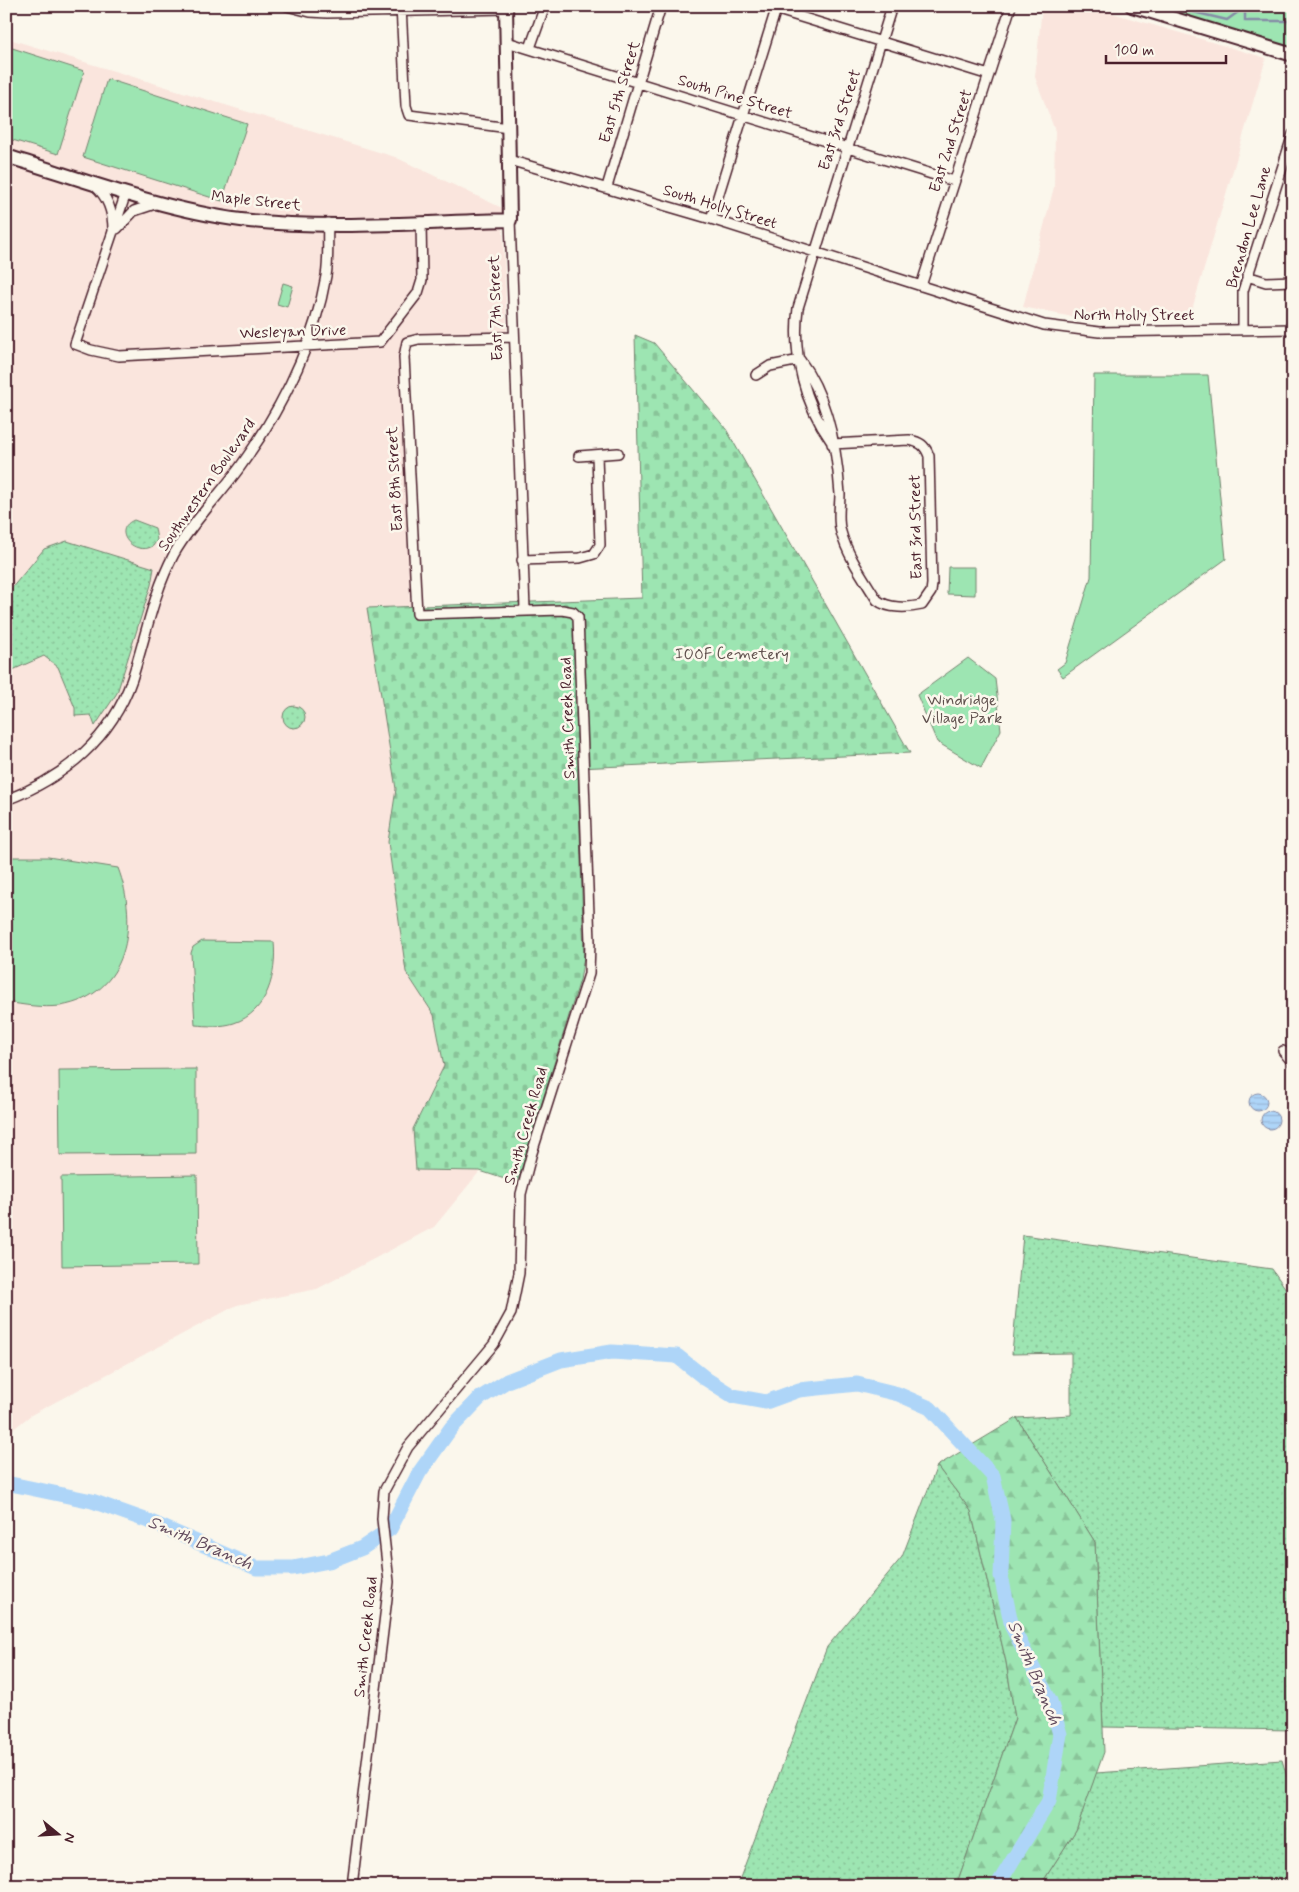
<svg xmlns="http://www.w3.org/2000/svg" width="1299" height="1892" font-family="Mynerve,sans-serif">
  <defs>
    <pattern id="grass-dots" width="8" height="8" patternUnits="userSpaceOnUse" patternTransform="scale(1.25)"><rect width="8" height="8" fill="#9de5b2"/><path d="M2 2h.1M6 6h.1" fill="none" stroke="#89c499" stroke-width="1.8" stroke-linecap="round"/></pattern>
    <pattern id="forest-firs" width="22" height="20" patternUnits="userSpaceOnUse" patternTransform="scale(1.25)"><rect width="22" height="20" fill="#9de5b2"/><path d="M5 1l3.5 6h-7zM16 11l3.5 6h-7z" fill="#89c499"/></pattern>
    <pattern id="cemetery-stones" width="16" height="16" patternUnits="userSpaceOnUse" patternTransform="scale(1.25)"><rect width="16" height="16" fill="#9de5b2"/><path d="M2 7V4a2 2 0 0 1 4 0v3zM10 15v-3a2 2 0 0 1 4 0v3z" fill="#89c499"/></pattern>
    <pattern id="water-rules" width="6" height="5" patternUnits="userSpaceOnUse" patternTransform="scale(1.25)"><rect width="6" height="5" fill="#aed5f8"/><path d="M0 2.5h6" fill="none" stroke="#97b6d5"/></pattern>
  </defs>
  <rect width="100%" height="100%" fill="#fbf7ec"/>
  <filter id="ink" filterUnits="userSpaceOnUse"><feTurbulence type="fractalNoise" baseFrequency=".02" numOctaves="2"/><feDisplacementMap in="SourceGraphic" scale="10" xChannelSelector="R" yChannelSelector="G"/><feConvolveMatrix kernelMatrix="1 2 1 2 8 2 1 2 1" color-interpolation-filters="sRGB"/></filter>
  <g filter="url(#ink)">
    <path fill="#fae5dd" d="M1042,6H1088L1266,58L1191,313L1092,321L1023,307L1054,187L1055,131L1035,77Z
      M6,38L395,157L502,208L507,331L412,334L406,337L402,342L410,606L367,608L396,789L388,842L406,972L434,1015L444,1067L413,1129L416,1170L480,1171L434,1227L317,1289L237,1305L31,1415L6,1435Z"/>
    <path fill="url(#grass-dots)" stroke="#74826e" d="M134,520L155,528L157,540L153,546C134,557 110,530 134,520Z
      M67,541L154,568L151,585L117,693L95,726L91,715L75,716V708L58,667L44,656L6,673V595L44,549Z
      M283 717a11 11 0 1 1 22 0a11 11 0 1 1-22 0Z
      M1023,1235L1272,1269L1293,1299V1730L1103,1727L1095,1542L1017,1418L1071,1415V1353L1012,1354Z
      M937,1466L971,1511L1006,1662L1015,1718L956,1886H737L827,1647L902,1557Z
      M1282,1760L1293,1797V1886H1040L1076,1830L1096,1773Z"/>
    <path fill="url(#forest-firs)" stroke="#74826e" d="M1017,1418L1095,1542L1104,1752L1076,1830L1040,1886H956L1015,1718L1006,1662L971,1511L937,1466Z"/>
    <path fill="url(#cemetery-stones)" stroke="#74826e" d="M635,335L654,343L726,429L910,753L578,768L584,957L580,980L517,1183L480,1171L416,1170L413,1129L444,1066L434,1015L406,972L388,842L396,789L367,608L642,598Z"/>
    <path fill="#9de5b2" stroke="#74826e" d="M1153,6H1293V50Z
      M6,46L84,71L58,154L6,138Z
      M107,79L247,124L222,201L83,157Z
      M283,283L293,286L287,307L277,304Z
      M1094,375H1208L1226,559L1063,677L1057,669L1065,663L1091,577Z
      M948,567H975V595L947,594Z
      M968,658L995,679L1001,730L981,768L937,742L917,695Z
      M6,857H48L118,868C139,923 129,995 60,1006C42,1008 24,1005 6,1002Z
      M202,941L274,942C277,973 268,1012 234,1023C222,1027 207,1026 195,1025L191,953L193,947Z
      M196,1069V1154L60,1155L59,1070Z
      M197,1175L198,1264L62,1266L61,1177Z"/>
    <path fill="url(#water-rules)" stroke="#868ca6" d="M1249 1102a9 9 0 1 1 18 0a9 9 0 1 1-18 0Z
      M1261 1120a9 9 0 1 1 18 0a9 9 0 1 1-18 0Z"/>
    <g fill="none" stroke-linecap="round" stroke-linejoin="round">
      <path stroke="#868ca6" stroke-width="2.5" d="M1168,6L1227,20L1245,7V21H1293"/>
      <path stroke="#aed5f8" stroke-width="15" d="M6,1483L92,1501L151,1522L256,1568H293L329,1561L362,1548L390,1529L419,1473L451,1428L480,1398L507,1381L561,1360L612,1352L677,1356L706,1379L733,1396L766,1402L799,1390L857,1384L898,1394L930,1408L993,1476L1003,1520L1001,1576L1012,1627L1050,1701L1060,1734L1049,1801L997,1886"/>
      <g stroke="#4a1f2b" stroke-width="12">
        <path id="street" d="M287,6L310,12L327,13L506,9
          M401,6L406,106L409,115L509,128
          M765,6L989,75
          M507,42L954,181
          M530,48L545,6
          M509,160L711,219L1044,325L1099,332L1293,329
          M95,186C108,197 113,213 113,230
          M607,187L661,6
          M126,193L75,344L91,350L119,356L380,342L418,293L422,280L421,222
          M711,219L777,6
          M510,220L525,609
          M117,229L134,211L155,204
          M1247,276L1266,282L1293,281
          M921,286L1011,6
          M1243,330V291L1293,134
          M800,360C827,396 837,449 840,494C840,506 837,520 841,532C847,555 864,579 877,600C888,609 908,608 922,605L931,592L932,584L929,456C925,445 920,442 909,440L832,444
          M756,375L770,366L800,360
          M831,441C804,403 792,354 798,308L892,6
          M579,456L618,453
          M522,560L580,558L594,554L600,545L597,455
          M6,800C64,778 112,738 132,679C146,636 153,594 174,554C192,522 219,496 240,467C281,410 314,345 326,276C329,259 327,240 328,223
          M1283,1051L1293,1063
          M352,1886L389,1582L382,1519L384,1491L408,1447L494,1344L511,1313L519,1273L521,1194L531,1156L589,974L590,942L578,617L573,612L562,610L417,614L404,357L407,342L419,339L513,337"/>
      </g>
      <g stroke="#4a1f2b" stroke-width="16">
        <path id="secondary" d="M1132,6L1293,55
          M6,156C81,179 164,210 241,220C326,230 424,222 510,220L506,6"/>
      </g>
      <use href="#street" stroke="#fbf7ec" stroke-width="9"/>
      <use href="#secondary" stroke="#fbf7ec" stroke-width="12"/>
    </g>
  </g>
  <g text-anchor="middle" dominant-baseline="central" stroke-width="5" stroke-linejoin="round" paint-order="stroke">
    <g font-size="16" fill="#4a1f2b" stroke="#fbf7ec">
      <text transform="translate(620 92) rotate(-73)">East 5th Street</text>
      <text transform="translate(735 97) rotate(17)">South Pine Street</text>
      <text transform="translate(840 120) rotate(-72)">East 3rd Street</text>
      <text transform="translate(951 141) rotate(-72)">East 2nd Street</text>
      <text transform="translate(256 201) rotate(6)">Maple Street</text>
      <text transform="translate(720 207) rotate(17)">South Holly Street</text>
      <text transform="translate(1249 227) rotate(-74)">Brendon Lee Lane</text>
      <text transform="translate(496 308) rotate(-92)">East 7th Street</text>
      <text x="1134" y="315">North Holly Street</text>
      <text transform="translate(293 332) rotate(-2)">Wesleyan Drive</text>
      <text transform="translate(395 479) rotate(-93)">East 8th Street</text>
      <text transform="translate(207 485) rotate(-55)">Southwestern Boulevard</text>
      <text transform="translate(916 527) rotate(-91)">East 3rd Street</text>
      <text transform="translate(568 718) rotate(-92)">Smith Creek Road</text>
      <text transform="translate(526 1126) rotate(-74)">Smith Creek Road</text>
      <text transform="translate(366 1637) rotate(-84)">Smith Creek Road</text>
    </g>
    <g font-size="16" fill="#5f504d" stroke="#fbf7ec">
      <text x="732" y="654">IOOF Cemetery</text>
      <text x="962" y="700">Windridge<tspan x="962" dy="18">Village Park</tspan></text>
    </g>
    <g font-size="18" font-style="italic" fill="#634c5e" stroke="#fbf7ec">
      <text transform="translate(200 1543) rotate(23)">Smith Branch</text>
      <text transform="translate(1034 1673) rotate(67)">Smith Branch</text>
    </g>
  </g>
  <rect width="1299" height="1892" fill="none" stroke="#fbf7ec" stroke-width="25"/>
  <rect x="12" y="12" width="1274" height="1867" fill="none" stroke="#4a1f2b" stroke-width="2" filter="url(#ink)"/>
  <g transform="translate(58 1834) rotate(108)" stroke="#fbf7ec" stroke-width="4" paint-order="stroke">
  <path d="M0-4L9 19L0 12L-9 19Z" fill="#4a1f2b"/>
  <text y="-8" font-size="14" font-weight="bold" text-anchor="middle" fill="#4a1f2b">N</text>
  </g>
  <path d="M1106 55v8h120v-8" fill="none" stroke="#4a1f2b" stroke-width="2.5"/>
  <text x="1114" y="55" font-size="15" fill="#4a1f2b" stroke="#fbf7ec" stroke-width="4" paint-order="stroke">100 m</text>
</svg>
